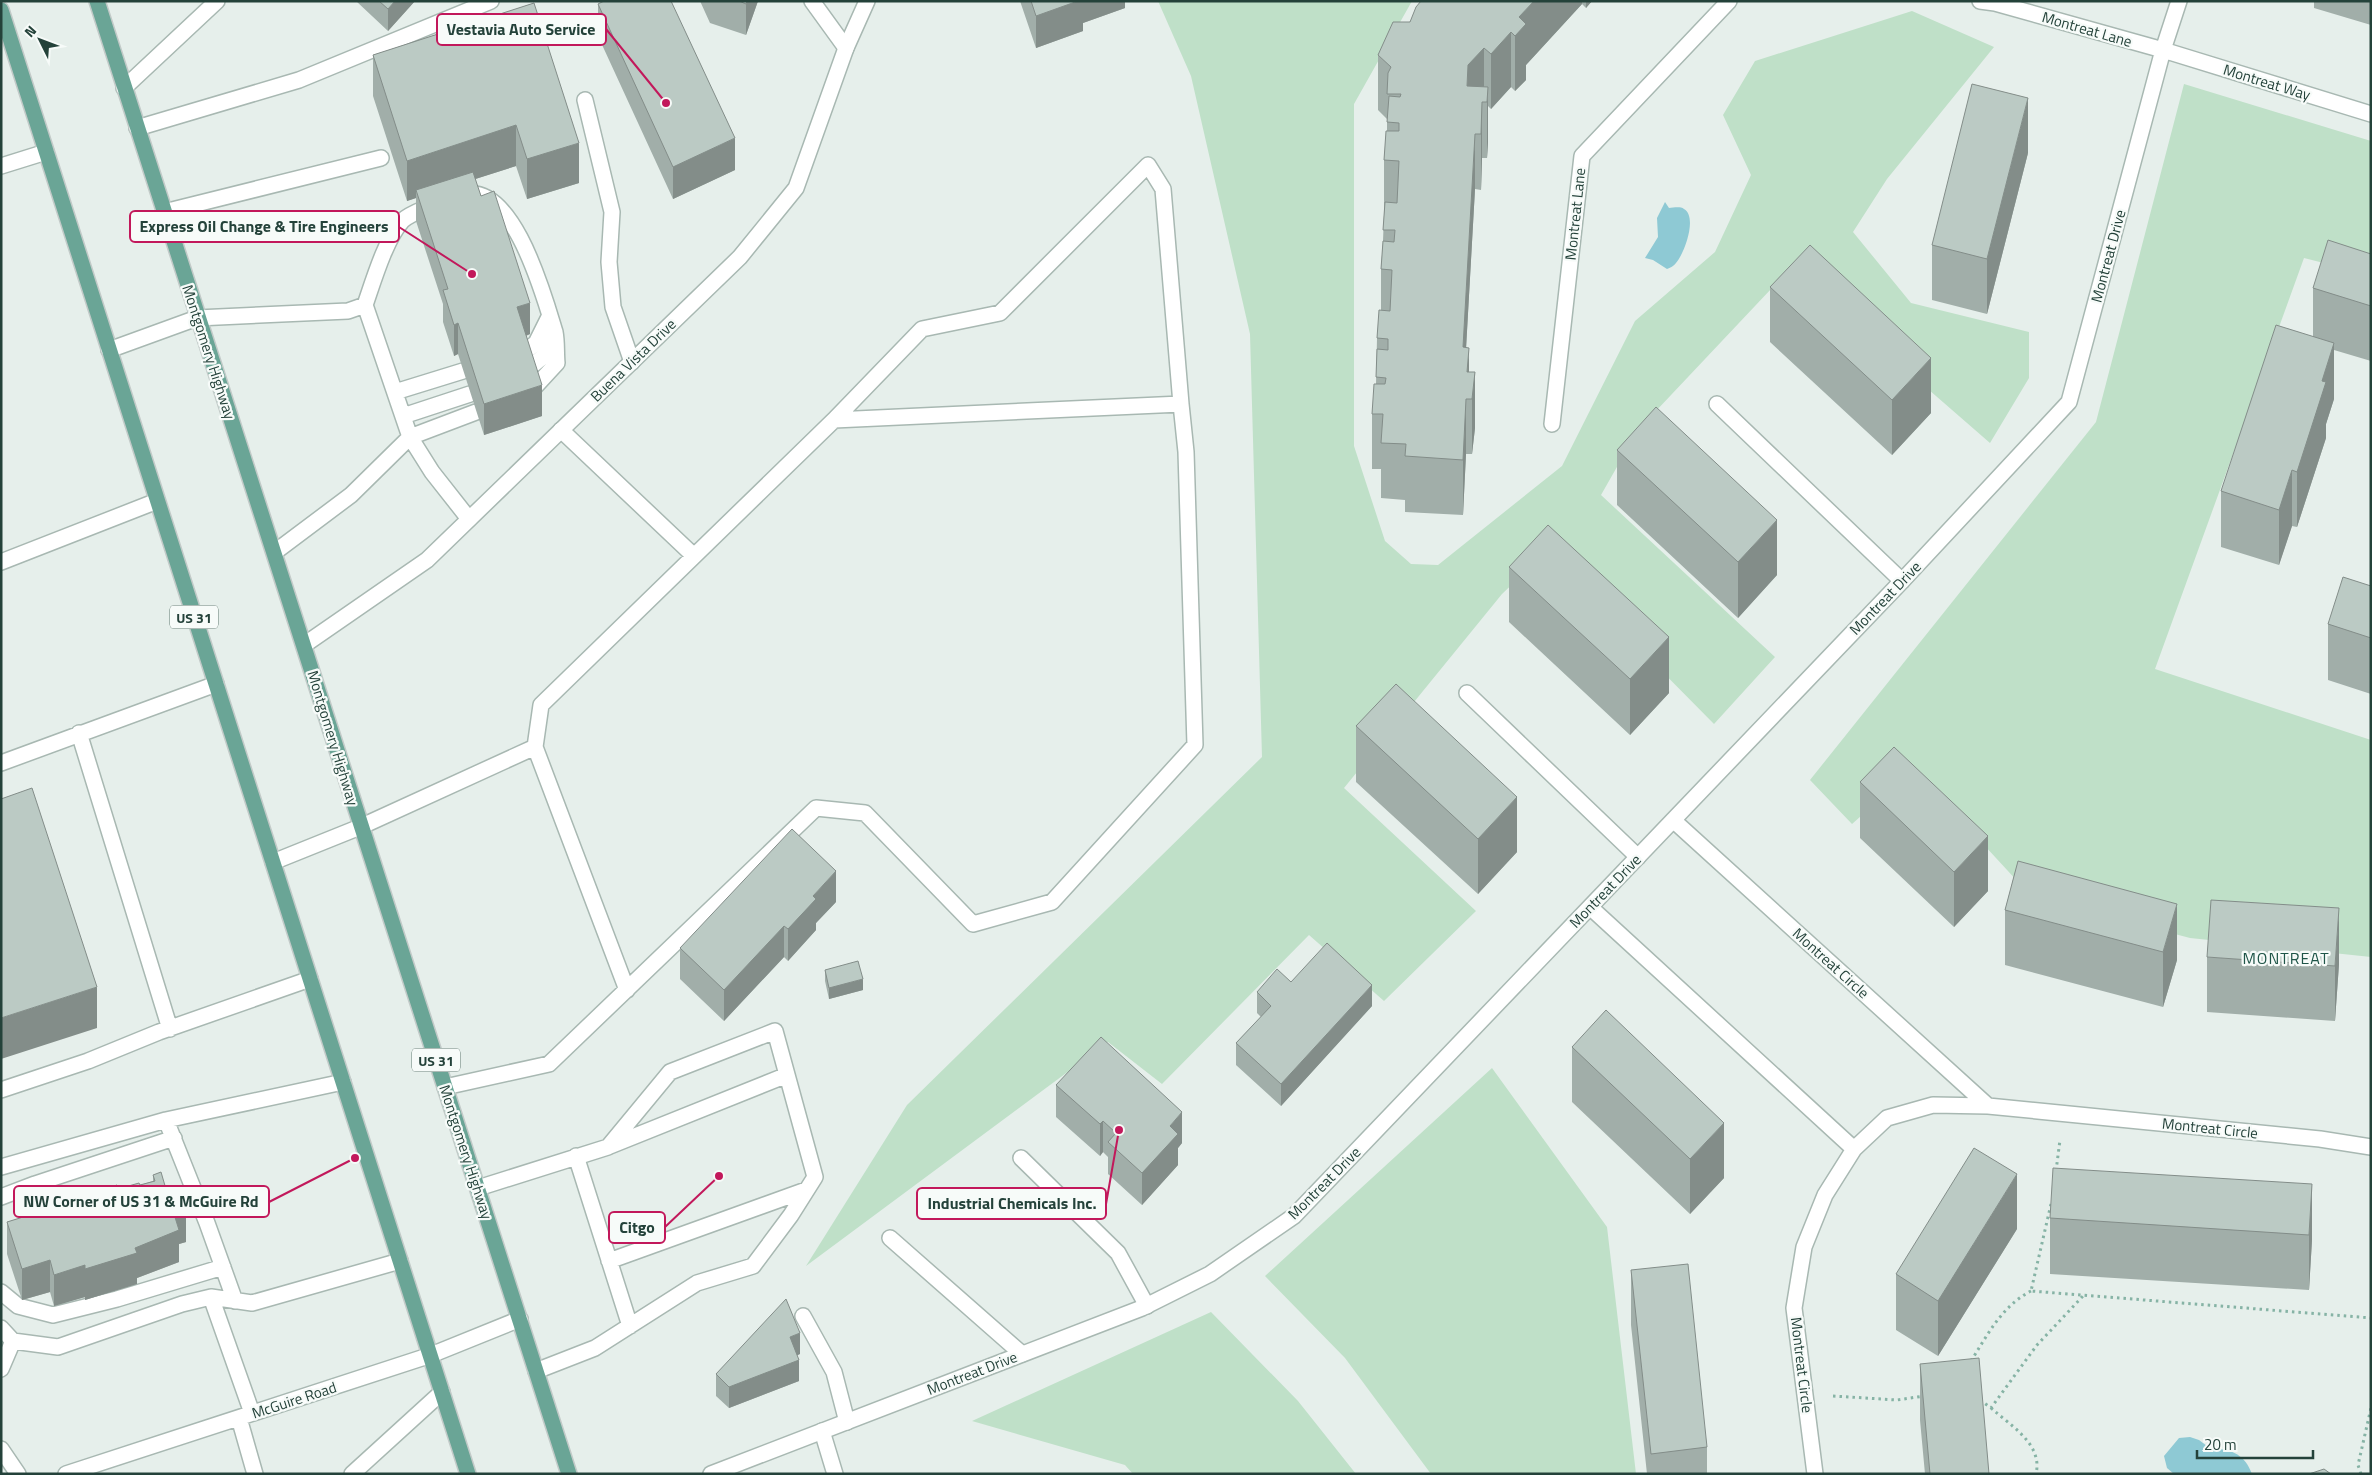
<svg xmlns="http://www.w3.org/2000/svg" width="2372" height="1475" font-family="'Titillium Web',sans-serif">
  <rect width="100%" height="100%" fill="#e6efeb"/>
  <path fill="#bfe0c8" d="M1158,1H1412L1354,104V446L1385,541L1411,564L1438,565L1562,466L1635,321L1715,252L1751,175L1723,115L1755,61L1912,11L1994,47L1887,179L1853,232L1911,303L2029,332V378L1990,443L1790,269L1638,430L1601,495L1775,657L1714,724L1545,553L1502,594L1344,788L1476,911L1384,1001L1309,935L1162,1084L1108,1042L806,1266L907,1105L1262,757L1250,334L1191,76Z
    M2184,84L2371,141V275L2304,258L2155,669L2371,740V957L2190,938L2031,896L1914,769L1852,824L1810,780L2096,422Z
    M1492,1068L1607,1227L1636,1474H1431L1345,1358L1265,1276Z
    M1211,1312L1298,1401L1356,1474H1133L1125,1465L972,1421Z"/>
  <path fill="#8ec9d4" d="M1665,202L1669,208C1673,208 1680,206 1684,209C1698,217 1684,254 1676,263C1674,266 1670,268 1667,269L1653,260L1645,258L1658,237L1657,218Z
    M2190,1437L2199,1440L2211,1449C2230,1448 2245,1454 2252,1474H2174L2167,1468L2164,1456L2179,1438Z"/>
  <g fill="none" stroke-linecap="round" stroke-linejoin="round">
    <g stroke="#a8b8b2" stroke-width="18">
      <path id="lane" d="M812,1L846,48
        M124,88L217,1
        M585,100L612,212L609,262L613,307L632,362
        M137,128L299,80L491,1
        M1,166L46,152
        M460,196C512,177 544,296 555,332C557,342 556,353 557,363L533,389
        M164,212L381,158
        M365,305C373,282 386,238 402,221C409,214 424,209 433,205
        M109,350L197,318L348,311L365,305L410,437L351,495L275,552
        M522,354L536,343L549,317
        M527,370L545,355L553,334
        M395,392L463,371
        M1717,404L1902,581
        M403,416L470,394
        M834,420L922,329L1000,313L1148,165L1163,189L1181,404
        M561,430L694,556
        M469,519L432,472L410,437L476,412
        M1,562L157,501
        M1467,693L1638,857
        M79,733L170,1029
        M535,747L627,990
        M1,763L216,684
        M273,862L360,827L535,747L541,705L834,420L1181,404L1186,452L1195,745L1052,902L973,924L865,813L816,808L549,1064L445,1087
        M1,1090L88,1061L159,1032L310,979
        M166,1120L207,1223L235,1301
        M610,1146L787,1075
        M576,1156L630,1326
        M1021,1158L1118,1253L1147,1306
        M1,1167L166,1120L343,1082
        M478,1188L608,1147L670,1072L775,1031L815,1177L791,1215L753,1266L697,1283L595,1348L536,1371
        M1,1197L35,1184L174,1138
        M890,1238L1022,1354
        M609,1261L806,1190
        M1,1292L18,1306L53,1315L117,1299L223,1267
        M211,1297L252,1413
        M803,1316L834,1372L847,1422
        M1,1328L13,1341L58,1347L182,1304L211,1297L252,1303L400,1261
        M1,1369L13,1341
        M239,1418L255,1474
        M822,1431L835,1474
        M1,1449L18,1474
        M66,1474L431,1355L520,1319
        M352,1474L442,1392"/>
    </g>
    <g stroke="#a8b8b2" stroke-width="18">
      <path id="street" d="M1980,1L1995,3L2163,50L2371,114
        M1552,424L1582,156L1729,1
        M304,645L427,560L740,257L796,188L846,48L867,1
        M1673,820L1988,1106
        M1590,907L1854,1149
        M711,1474L1142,1308L1210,1274L1294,1216L1902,581L2069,402L2163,50L2179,1
        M1815,1474L1794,1308L1804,1247L1825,1195L1854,1149L1887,1118L1933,1105L1988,1106L2320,1139L2371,1147"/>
    </g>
    <g stroke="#c2cac8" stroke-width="18">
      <path id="primary" d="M97,1L569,1474
        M1,10L468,1474"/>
    </g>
    <path stroke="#86b3a5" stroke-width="3" stroke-dasharray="2.5 4" stroke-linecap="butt" d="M2056,1171L2060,1140
      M2051,1204L2031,1291L2371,1318
      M1971,1361C1988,1334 2002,1306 2031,1291
      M1833,1396L1897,1400L1924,1396
      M1980,1400L1991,1408L2037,1345L2084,1295
      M1991,1408C2011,1426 2043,1444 2036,1474
      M2361,1474L2358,1465L2371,1408"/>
    <use href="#lane" stroke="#fff" stroke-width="15"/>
    <use href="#street" stroke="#fff" stroke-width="15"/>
    <use href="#primary" stroke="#6aa596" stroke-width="15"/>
  </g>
  <path fill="#a1aea9" d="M356,1H415L388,31Z
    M700,1H758L746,35L710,23Z
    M1020,1H1125V8L1083,23V31L1036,48Z
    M1421,1H1592L1586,8L1582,4L1526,65V80L1515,91L1511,87L1491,109L1488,106V142L1487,158H1482L1481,190L1475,189L1466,348L1469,372H1475V428L1472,454H1466L1463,515L1405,512V500L1381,498V469H1372V414L1376,384L1377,338L1381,310V269L1383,241L1384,215V160L1387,131V119L1378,110V55L1410,22Z
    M2314,1H2371V25L2314,8Z
    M534,3L579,183L527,199L516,166L475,179L530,334L526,336L542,416L484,435L458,354L454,356L443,322V304L416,221V198L407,201L373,96V55Z
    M598,4L735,170L673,199L598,36Z
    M2028,153L1987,314L1932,300V245Z
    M2371,254V361L2334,350V399L2326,424V438L2297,527L2292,526L2279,565L2221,547V491L2313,337V288Z
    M1770,287L1931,413L1892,455L1770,342Z
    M1617,450L1777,575L1738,618L1617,505Z
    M1509,567L1669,693L1630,735L1509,622Z
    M2371,586V694L2328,680V624Z
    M1356,726L1517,852L1478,894L1356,782Z
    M1860,782L1988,891L1954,927L1860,838Z
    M2018,861L2177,960L2163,1007L2005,965V910Z
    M836,902L816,923V930L788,961L784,957L724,1021L680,979V948Z
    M2207,957L2339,964L2335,1021L2207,1012Z
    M825,970L863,990L829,999L825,981Z
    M1291,982L1372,1006L1281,1106L1236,1065V1043L1261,1017L1257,1013V992Z
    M1572,1047L1724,1178L1690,1214L1572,1102Z
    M1056,1085L1182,1143L1178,1148V1165L1142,1205L1108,1174V1157L1103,1152L1100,1156L1056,1117Z
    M153,1175L168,1196L186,1242L179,1244V1262L137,1278V1284L85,1300V1297L54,1306L50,1292L22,1300L7,1254V1222L118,1189L140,1185L153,1181Z
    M2312,1184V1240L2309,1290L2050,1274V1218Z
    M2017,1229L1938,1356L1896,1330V1274Z
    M1631,1270L1707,1447V1474H1647L1631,1325Z
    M800,1354L797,1355L799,1381L729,1408L716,1396V1374Z
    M1920,1364L1989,1474H1925L1920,1420Z"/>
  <path fill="#838d89" d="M395,1H415L388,31V9Z
    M747,1H758L746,35V4Z
    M1078,1H1125V8L1083,23V31L1036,48V16Z
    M1534,1H1582V4L1526,65V80L1515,91V36L1519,17Z
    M1586,1H1592L1586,8Z
    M1511,32V87L1491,109V54Z
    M1484,48V102H1482V158L1481,190V134L1467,86L1468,65Z
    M1488,87V142L1487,158V102Z
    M2028,98V153L1987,314V259Z
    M516,125V166L419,197L416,190V198L407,201V161Z
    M1475,134V189L1463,403V347Z
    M735,138V170L673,199V167Z
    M579,143V183L527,199V159Z
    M530,303V334L517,339V307Z
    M458,323V354L454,356V325Z
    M2334,343V399L2326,424V438L2297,527V472L2322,381Z
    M1469,348V399L1467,372Z
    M1931,358V413L1892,455V400Z
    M1475,372V428L1472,454V399Z
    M542,385V416L484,435V404Z
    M1466,399V454L1463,515V460Z
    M2292,470V526L2279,565V510Z
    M1777,520V575L1738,618V562Z
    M1669,637V693L1630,735V679Z
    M1517,797V852L1478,894V839Z
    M1988,836V891L1954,927V872Z
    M836,871V902L816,923V930L788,961V929L813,896Z
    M2177,904V960L2163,1007V952Z
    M2339,908V964L2335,1021V966Z
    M784,926V957L724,1021V990Z
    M863,979V990L829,999V988Z
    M1372,985V1006L1281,1106V1084Z
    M97,987V1028L1,1059V1018Z
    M1182,1112V1143L1178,1148V1165L1142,1205V1173L1170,1126Z
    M1103,1121V1152L1100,1156V1124Z
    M1724,1123V1178L1690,1214V1159Z
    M2017,1174V1229L1938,1356V1301Z
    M2312,1184V1240L2309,1290V1235Z
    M186,1210V1242L179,1244V1262L137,1278V1284L85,1300V1269L174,1214Z
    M50,1260V1292L22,1300V1269Z
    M85,1265V1297L54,1306V1275Z
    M800,1333V1354L790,1359V1337Z
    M799,1360V1381L729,1408V1387Z"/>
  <path fill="#bbcac4" stroke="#838d89" d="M379,1H395L388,9Z
    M604,1H671L735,138L673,167L598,4Z
    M739,1H747L746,4Z
    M1031,1H1078L1036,16Z
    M1421,1H1534L1519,17L1526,24L1515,36L1511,32L1491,54L1484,48L1468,65L1467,86L1488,87L1487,102H1482L1481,134H1475L1463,347L1469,348L1467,372H1475L1472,399H1466L1463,460L1405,456L1406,444L1381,443L1383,414H1372L1374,384H1385L1386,378L1376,377L1377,349L1388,350V339L1377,338L1379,310L1390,311L1392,270L1381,269L1383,241L1394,242L1395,230H1383L1385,202L1397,203L1399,161L1384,160L1386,131H1399V123L1387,122L1389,96L1400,97L1401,94H1387L1388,73L1391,67L1378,55L1393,22H1410L1416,7Z
    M534,3L579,143L527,159L516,125L407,161L373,55Z
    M1972,84L2028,98L1987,259L1932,245Z
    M473,172L481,196L494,191L530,303L517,307L542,385L484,404L458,323L454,325L443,290L448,289L416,190Z
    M2328,240L2371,254V306L2313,288Z
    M1810,245L1931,358L1892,400L1770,287Z
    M2276,325L2334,343L2322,381L2326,382L2297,472L2292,470L2279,510L2221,491Z
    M1656,407L1777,520L1738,562L1617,450Z
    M1548,525L1669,637L1630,679L1509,567Z
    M2343,577L2371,586V638L2328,624Z
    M1396,684L1517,797L1478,839L1356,726Z
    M1894,747L1988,836L1954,872L1860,782Z
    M32,788L97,987L1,1018V799Z
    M792,829L836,871L813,896L816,899L788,929L784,926L724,990L680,948Z
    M2018,861L2177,904L2163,952L2005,910Z
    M2211,900L2339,908L2335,966L2207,957Z
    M1327,943L1372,985L1281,1084L1236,1043L1271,1006L1257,992L1277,969L1291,982Z
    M858,961L863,979L829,988L825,970Z
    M1606,1010L1724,1123L1690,1159L1572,1047Z
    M1101,1037L1182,1112L1170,1126L1178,1134L1142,1173L1108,1142L1116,1133L1103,1121L1100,1124L1056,1085Z
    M1974,1148L2017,1174L1938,1301L1896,1274Z
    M2053,1168L2312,1184L2309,1235L2050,1218Z
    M161,1172L168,1196L180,1192L186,1210L174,1214L179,1230L135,1248L137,1253L85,1269V1265L54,1275L50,1260L22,1269L7,1222L49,1209L48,1207L117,1185L118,1189L139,1183L140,1185L155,1181L153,1175Z
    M1688,1264L1707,1447L1651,1454L1631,1270Z
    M786,1299L800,1333L790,1337L799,1360L729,1387L716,1374Z
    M1979,1358L1989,1474H1930L1920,1364Z
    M2324,1469L2331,1474H2309Z"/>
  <g text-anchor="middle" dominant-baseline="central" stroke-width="4.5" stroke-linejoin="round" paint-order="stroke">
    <g fill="#f7fbf9" stroke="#637a73" stroke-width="1">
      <rect x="170" y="605.5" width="48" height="23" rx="4"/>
      <rect x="412" y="1048.5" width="48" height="23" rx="4"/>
    </g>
    <g font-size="14" font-weight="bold" fill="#24423a">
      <text x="194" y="617">US 31</text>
      <text x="436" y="1060">US 31</text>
    </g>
    <g font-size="15" fill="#24423a" stroke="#f7fbf9">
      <text transform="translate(2087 29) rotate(16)">Montreat Lane</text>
      <text transform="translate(2267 82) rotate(17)">Montreat Way</text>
      <text transform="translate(1575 214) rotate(-84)">Montreat Lane</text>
      <text transform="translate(2108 256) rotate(-75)">Montreat Drive</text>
      <text transform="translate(209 352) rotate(72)">Montgomery Highway</text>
      <text transform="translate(633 360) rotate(-44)">Buena Vista Drive</text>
      <text transform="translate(1885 598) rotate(-46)">Montreat Drive</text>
      <text transform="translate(333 738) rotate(73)">Montgomery Highway</text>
      <text transform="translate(1605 891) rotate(-46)">Montreat Drive</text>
      <text transform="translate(1831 963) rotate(42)">Montreat Circle</text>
      <text transform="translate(2210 1128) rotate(6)">Montreat Circle</text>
      <text transform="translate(466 1152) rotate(72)">Montgomery Highway</text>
      <text transform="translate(1324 1183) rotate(-45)">Montreat Drive</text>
      <text transform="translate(1802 1365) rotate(83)">Montreat Circle</text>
      <text transform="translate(972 1373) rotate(-21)">Montreat Drive</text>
      <text transform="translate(294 1400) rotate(-18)">McGuire Road</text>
    </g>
    <g font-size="16" letter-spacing="1" fill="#1f5548" stroke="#f7fbf9">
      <text x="2286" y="958">MONTREAT</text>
    </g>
  </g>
  <path fill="none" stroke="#c2185b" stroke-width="2" d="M666 103L606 29M472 274L399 227M355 1158L269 1202M1119 1130L1106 1204M719 1176L665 1227"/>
  <g fill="#c2185b" stroke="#f7fbf9" stroke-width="2">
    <circle cx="666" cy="103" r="5"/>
    <circle cx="472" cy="274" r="5"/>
    <circle cx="355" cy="1158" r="5"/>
    <circle cx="1119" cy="1130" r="5"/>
    <circle cx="719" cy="1176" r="5"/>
  </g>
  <g fill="#f7fbf9" stroke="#c2185b" stroke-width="2">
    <rect x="437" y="14" width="169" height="31" rx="5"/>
    <rect x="130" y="211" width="269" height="31" rx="5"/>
    <rect x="14" y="1186" width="255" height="31" rx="5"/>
    <rect x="917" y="1188" width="189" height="31" rx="5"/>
    <rect x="609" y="1212" width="56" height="31" rx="5"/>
  </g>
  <g font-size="16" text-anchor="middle" font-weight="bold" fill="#24423a">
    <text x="521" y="35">Vestavia Auto Service</text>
    <text x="264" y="232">Express Oil Change &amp; Tire Engineers</text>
    <text x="141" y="1207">NW Corner of US 31 &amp; McGuire Rd</text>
    <text x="1012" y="1209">Industrial Chemicals Inc.</text>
    <text x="637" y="1233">Citgo</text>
  </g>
  <rect width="2372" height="1475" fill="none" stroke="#24423a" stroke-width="5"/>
  <g transform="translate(40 40) rotate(312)" stroke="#f7fbf9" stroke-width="4" paint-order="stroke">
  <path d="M0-4L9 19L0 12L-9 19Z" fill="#24423a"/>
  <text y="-8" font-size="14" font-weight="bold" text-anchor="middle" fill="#24423a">N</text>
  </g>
  <path d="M2197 1450v8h116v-8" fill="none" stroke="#24423a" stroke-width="2.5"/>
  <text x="2204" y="1450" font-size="15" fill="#24423a" stroke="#f7fbf9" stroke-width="4" paint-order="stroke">20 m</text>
</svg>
